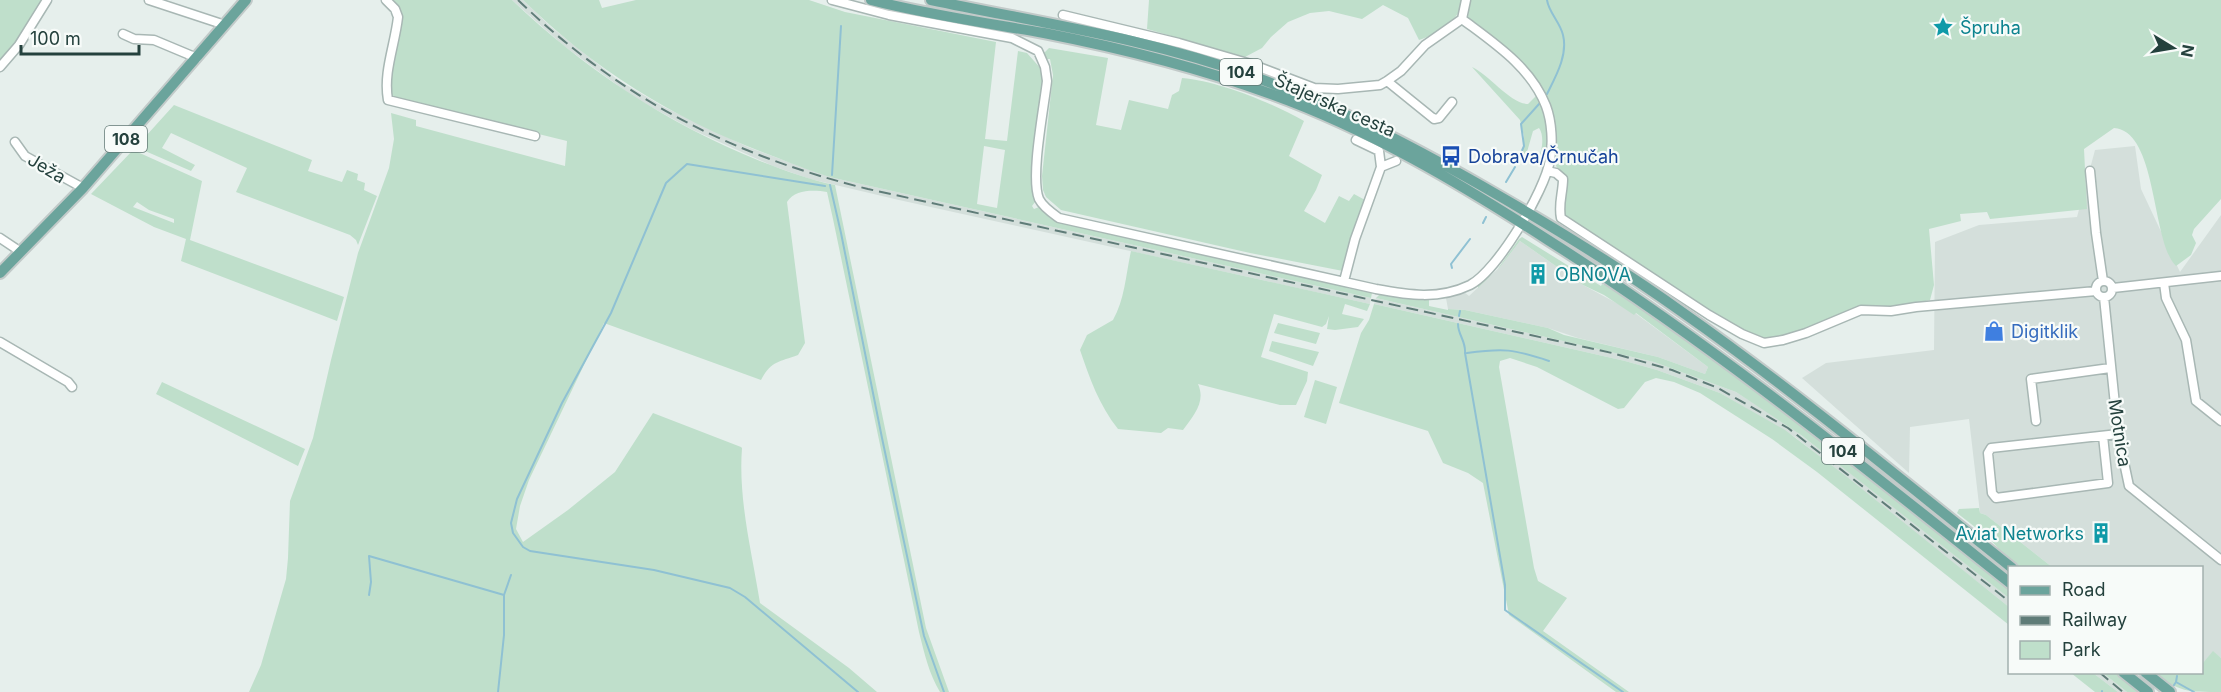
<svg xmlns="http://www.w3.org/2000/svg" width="2221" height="692" font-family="Inter,sans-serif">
  <rect width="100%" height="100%" fill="#e6efec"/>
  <path fill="#d4dfdb" d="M512,0H523L551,27L618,80L664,107L748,147L813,171L834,178L1371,298L1370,304L899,200L810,179L773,166L693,130L635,98L564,46Z
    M2135,146L2141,189L2180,272L2221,215V658L2213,652L2202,664V568L2052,567L1986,515L1980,513L1969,419L1910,427L1909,473L1802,378L1826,363L1934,350L1935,242L1979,225L2077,217L2095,150Z
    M1520,241L1583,285L1635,313L1708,367L1705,374L1658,357L1578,338L1548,328L1465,310L1448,309L1446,298L1464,292L1469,296L1500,267Z
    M1376,298L1654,362L1736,392L1785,423L1858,479L2009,598V607L1795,437L1720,393L1657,370L1625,361L1374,304Z
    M2093,673H2103L2127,692H2118Z"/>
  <path fill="#bfdfcb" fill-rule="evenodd" d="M0,0H46L0,66Z
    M390,0H512C584,69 668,124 760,161C784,170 809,180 835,185L926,628L949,692H940C929,674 924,652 919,632L833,219L827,192C814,190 795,189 787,202L805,343L798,355C779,362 771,361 761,380L604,323L529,480L520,506L516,529L523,542L568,510L615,472L653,413L741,447L742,448C738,500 752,552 760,603L849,668L877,692H249L261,665L286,579L288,558L290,501L313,438L331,360L358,253L389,168L394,139L391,113L416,120V126L565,166L567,141L392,98L388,92L399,29Z
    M523,0H599L602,8L636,0H809L845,12L996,42L985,139L1007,141L1018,51L1027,53L1042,70L1044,79L1031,180L1035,202L1032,206L1034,209L1039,207L1050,218L1063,222L1345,286L1347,288L1372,293L1371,298L834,178C815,173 796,165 778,158C681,123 596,72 523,0ZM984,146L1005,150L997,208L977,204Z
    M1149,0H1464C1458,22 1439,33 1419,40L1408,18L1383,5L1362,19L1329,11L1310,13L1288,22L1271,37L1262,48L1245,57L1147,29Z
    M1470,0H2221V199L2194,229L2192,235L2196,243L2191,255L2176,266C2151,242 2158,131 2114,128L2084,149L2087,209L1990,219L1987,212L1960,214L1961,221L1929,229L1934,285L1930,300L1892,308L1859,306L1824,323L1796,333L1764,339L1722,320L1565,215L1564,203L1568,179L1557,168L1555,163C1557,109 1548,85 1507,49C1494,39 1479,29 1468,17Z
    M1049,48L1108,58L1096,125L1121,130L1129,100L1168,109L1172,95L1179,91L1182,78C1219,81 1272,103 1304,121L1289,156L1322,175L1316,190L1304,211L1325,223L1339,196L1349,201L1354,194L1365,200L1343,271L1250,253L1061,210L1046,197L1043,190L1042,176L1053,75L1050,59H1047L1044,53Z
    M1472,67C1488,74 1511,104 1528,104L1537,95C1544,112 1558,152 1539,163L1522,161L1524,136L1520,120ZM1539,128C1544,134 1543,151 1538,157L1528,155L1527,152L1533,131Z
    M174,105L312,160L308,171L342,182L347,170L358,174L357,180L365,183L364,190L377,196L358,245L356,240L350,235L236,192L247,168L171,133L162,148L195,165L191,171L136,147Z
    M133,150L202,181L190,240L344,297L337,321L181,261L186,239L154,227L91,194ZM137,202L149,210L174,219V223L133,207Z
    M1522,237L1601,286L1602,284L1616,289L1759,392L2009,589V598L1801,435L1736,392L1654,362L1376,298L1381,293L1408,299H1429V306L1448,310V309L1465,310L1548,328L1564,335L1658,357L1705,374L1708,367L1636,313L1634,315L1604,295L1583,285L1520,241L1500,267L1478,288V286L1497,270L1519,239Z
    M1131,251L1370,304L1367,311L1345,304L1342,314L1364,319L1358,327L1335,330L1327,329L1329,316L1326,324L1322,327L1274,314L1261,357L1308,372L1307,381L1296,405H1280L1198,384C1206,402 1194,415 1183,430L1168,428L1161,433L1118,429C1099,405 1090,379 1080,350L1087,335L1113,320C1125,299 1126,273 1131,251Z
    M1374,304L1625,361L1657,370L1720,393L1785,430L1847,477L2009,607V625L1817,472L1772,439L1700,393L1674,382L1656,378L1645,382L1624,408L1618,409L1537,367L1510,358L1500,361L1499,367L1534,568L1538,581L1567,598L1543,631L1629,692H1616L1509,615L1483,483L1468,473L1443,463L1428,431L1339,403L1361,333L1369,320Z
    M1278,323L1320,333L1316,344L1274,333Z
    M1272,341L1319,352L1313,366L1269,351Z
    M1315,380L1337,387L1326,424L1304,417Z
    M162,382L305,449L298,466L156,394Z
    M1979,508L1980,513L1986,515L2052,567H2020L2005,556L1989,538L1957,513L1959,509Z
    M2213,651L2221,658V692C2187,692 2180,692 2153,673L2202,672V664Z
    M2071,673H2093L2118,692H2095Z
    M2103,673H2116L2140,692H2127Z"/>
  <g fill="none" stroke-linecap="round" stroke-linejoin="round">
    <path stroke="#8fc1d3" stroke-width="2" d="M1547,94C1556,76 1568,55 1563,35C1560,22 1549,13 1547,0
      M1520,155L1524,146L1521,124L1539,104
      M832,175L841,26
      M1506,182L1515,167
      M830,185L841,233L882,438L924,636L944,692
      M825,186L687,164L666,183L611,313L562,403L517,499L511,523L513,533L523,547L530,551L654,570L730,588L745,597L858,692
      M1483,223L1486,217
      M1452,268L1451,264L1470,239
      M1459,316L1460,311
      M1458,324C1458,335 1466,341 1465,353L1505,585V610L1623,692
      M1467,353C1504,348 1513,349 1549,361
      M369,595L371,582L369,556L504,595
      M2176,682L2194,692
      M2172,688L2176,682L2177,676
      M2102,691V692
      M498,692L504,635V595L511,575"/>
    <g stroke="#a8b7b4" stroke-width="11">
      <path id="minor" d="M149,0L225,25
        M386,0L395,9L398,17C395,45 383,72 388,100L535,136
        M832,0L889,15L1012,38L1038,51L1045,67L1047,81C1044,108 1030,177 1039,199C1043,207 1052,213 1059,218L1376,289C1408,295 1439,300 1470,285C1497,271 1545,191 1550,160C1553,144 1552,122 1546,106C1531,67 1494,43 1462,19L1425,45L1401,71L1387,81L1380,85L1338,89L1314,88L1251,64L1179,43L1063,15
        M1462,19L1466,0
        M123,34L134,39L154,40L197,58
        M0,67L19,45L47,0
        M1387,81L1434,119L1439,118L1452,102
        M1356,140L1379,151L1381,167
        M15,142L25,156L83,188
        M1547,171L1556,173L1563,179C1563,193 1558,204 1561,218L1709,315L1742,334L1764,343L1783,340L1806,333L1861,310L1891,311L1916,307L2096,291
        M2090,171L2096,233L2103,281
        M0,238L21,252
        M2096 289a8 8 0 1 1 16 0a8 8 0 1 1-16 0Z
        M1344,281L1355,239L1381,167L1396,161
        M2164,283L2166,298L2186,340L2196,401L2221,421
        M2113,288L2221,276
        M2104,297L2118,434L2129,486L2221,560
        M0,342L68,382L72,387
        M2036,421L2031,379L2110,368
        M2103,436L2108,483L1996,498L1992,493L1988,453L1991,448L2118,434"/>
    </g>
    <g stroke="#c2cac9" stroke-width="14">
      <path id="major" d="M871,0C928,15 987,23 1044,33C1121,48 1197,67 1271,94C1369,129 1461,184 1548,240C1711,343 1859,463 2010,583
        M931,0C1040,23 1147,38 1252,76C1333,105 1408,144 1482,186C1550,225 1618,266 1682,312C1796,392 1903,481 2012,568
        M0,273L83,188L246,0
        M2123,672L2148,692
        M2145,672L2170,692"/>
    </g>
    <use href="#minor" stroke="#fff" stroke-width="8"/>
    <use href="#major" stroke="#6ba49c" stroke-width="10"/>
    <path stroke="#5f7c78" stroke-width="2" stroke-dasharray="12 6" stroke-linecap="butt" d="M518,0C620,98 730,155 868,189L1612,353L1672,370L1718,388L1788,428L2010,602
      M2099,672L2123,692"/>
  </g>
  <defs>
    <g id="sight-bare" transform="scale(1.62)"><path d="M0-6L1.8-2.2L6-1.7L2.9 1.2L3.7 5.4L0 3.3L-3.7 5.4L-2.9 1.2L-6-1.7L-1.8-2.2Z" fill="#0f9aa8" stroke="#f7fbf9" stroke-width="2.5" paint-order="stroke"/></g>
    <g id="bus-bare" transform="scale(1.62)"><path d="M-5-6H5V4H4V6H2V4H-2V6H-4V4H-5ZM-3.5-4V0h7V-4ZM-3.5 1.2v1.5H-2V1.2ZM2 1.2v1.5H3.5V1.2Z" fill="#1a4fb4" stroke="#f7fbf9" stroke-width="2.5" paint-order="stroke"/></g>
    <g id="building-bare" transform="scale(1.62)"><path d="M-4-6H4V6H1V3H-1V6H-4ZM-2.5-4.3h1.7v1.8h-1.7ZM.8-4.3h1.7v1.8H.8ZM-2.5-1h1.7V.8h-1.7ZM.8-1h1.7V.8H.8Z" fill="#0f9aa8" stroke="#f7fbf9" stroke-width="2.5" paint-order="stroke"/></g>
    <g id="shop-bare" transform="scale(1.62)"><path d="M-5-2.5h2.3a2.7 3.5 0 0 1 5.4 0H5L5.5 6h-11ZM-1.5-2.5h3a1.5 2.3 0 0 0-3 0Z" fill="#3f7fe0" stroke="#f7fbf9" stroke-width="2.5" paint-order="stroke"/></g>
  </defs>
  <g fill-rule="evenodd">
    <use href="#sight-bare" x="1943" y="27"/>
    <use href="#bus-bare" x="1451" y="156"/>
    <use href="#building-bare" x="1538" y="274"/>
    <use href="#shop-bare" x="1994" y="331"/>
    <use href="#building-bare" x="2101" y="533"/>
  </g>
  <g text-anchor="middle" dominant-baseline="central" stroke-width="4.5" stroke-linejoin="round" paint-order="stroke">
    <g fill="#f7fbf9" stroke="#637975" stroke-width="1.5">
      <rect x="1220" y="59" width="42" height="26" rx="4.5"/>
      <rect x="105" y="126" width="42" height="26" rx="4.5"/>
      <rect x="1822" y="438" width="42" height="26" rx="4.5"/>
    </g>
    <g font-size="16" font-weight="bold" fill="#24413d">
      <text x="1241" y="72">104</text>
      <text x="126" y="139">108</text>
      <text x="1843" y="451">104</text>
    </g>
    <g font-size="18" fill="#0d838f" stroke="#f7fbf9" text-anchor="start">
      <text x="1960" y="27">Špruha</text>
      <text x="1555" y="274">OBNOVA</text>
      <text x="2084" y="533" text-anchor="end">Aviat Networks</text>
    </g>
    <g font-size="18" fill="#24413d" stroke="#f7fbf9">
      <text transform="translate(1335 105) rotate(24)">Štajerska cesta</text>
      <text transform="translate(47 168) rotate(31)">Ježa</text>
      <text transform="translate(2120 433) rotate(81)">Motnica</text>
    </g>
    <g font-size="18" fill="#164399" stroke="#f7fbf9" text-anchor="start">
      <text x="1468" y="156">Dobrava/Črnučah</text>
    </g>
    <g font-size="18" fill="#366cbe" stroke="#f7fbf9" text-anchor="start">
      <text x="2011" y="331">Digitklik</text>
    </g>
  </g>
  <rect x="2008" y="566" width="195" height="108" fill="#f7fbf9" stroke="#a3b1ae" stroke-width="1.5"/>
  <rect x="2020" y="586" width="30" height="9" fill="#6ba49c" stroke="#a3b1ae" stroke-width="1.5"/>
  <text x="2062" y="596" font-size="18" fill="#24413d">Road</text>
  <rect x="2020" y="616" width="30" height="9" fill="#5f7c78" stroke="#a3b1ae" stroke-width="1.5"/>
  <text x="2062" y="626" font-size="18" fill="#24413d">Railway</text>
  <rect x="2020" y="641" width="30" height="18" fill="#bfdfcb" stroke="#a3b1ae" stroke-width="1.5"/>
  <text x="2062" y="656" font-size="18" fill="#24413d">Park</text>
  <g transform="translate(2173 48) rotate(101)" stroke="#f7fbf9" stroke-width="4.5" paint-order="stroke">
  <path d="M0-4.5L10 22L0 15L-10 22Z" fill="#24413d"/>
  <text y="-9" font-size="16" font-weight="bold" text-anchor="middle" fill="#24413d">N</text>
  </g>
  <path d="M21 45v9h118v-9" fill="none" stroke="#24413d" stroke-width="3"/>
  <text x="30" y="45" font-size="18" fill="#24413d" stroke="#f7fbf9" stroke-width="4.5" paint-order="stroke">100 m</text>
</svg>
